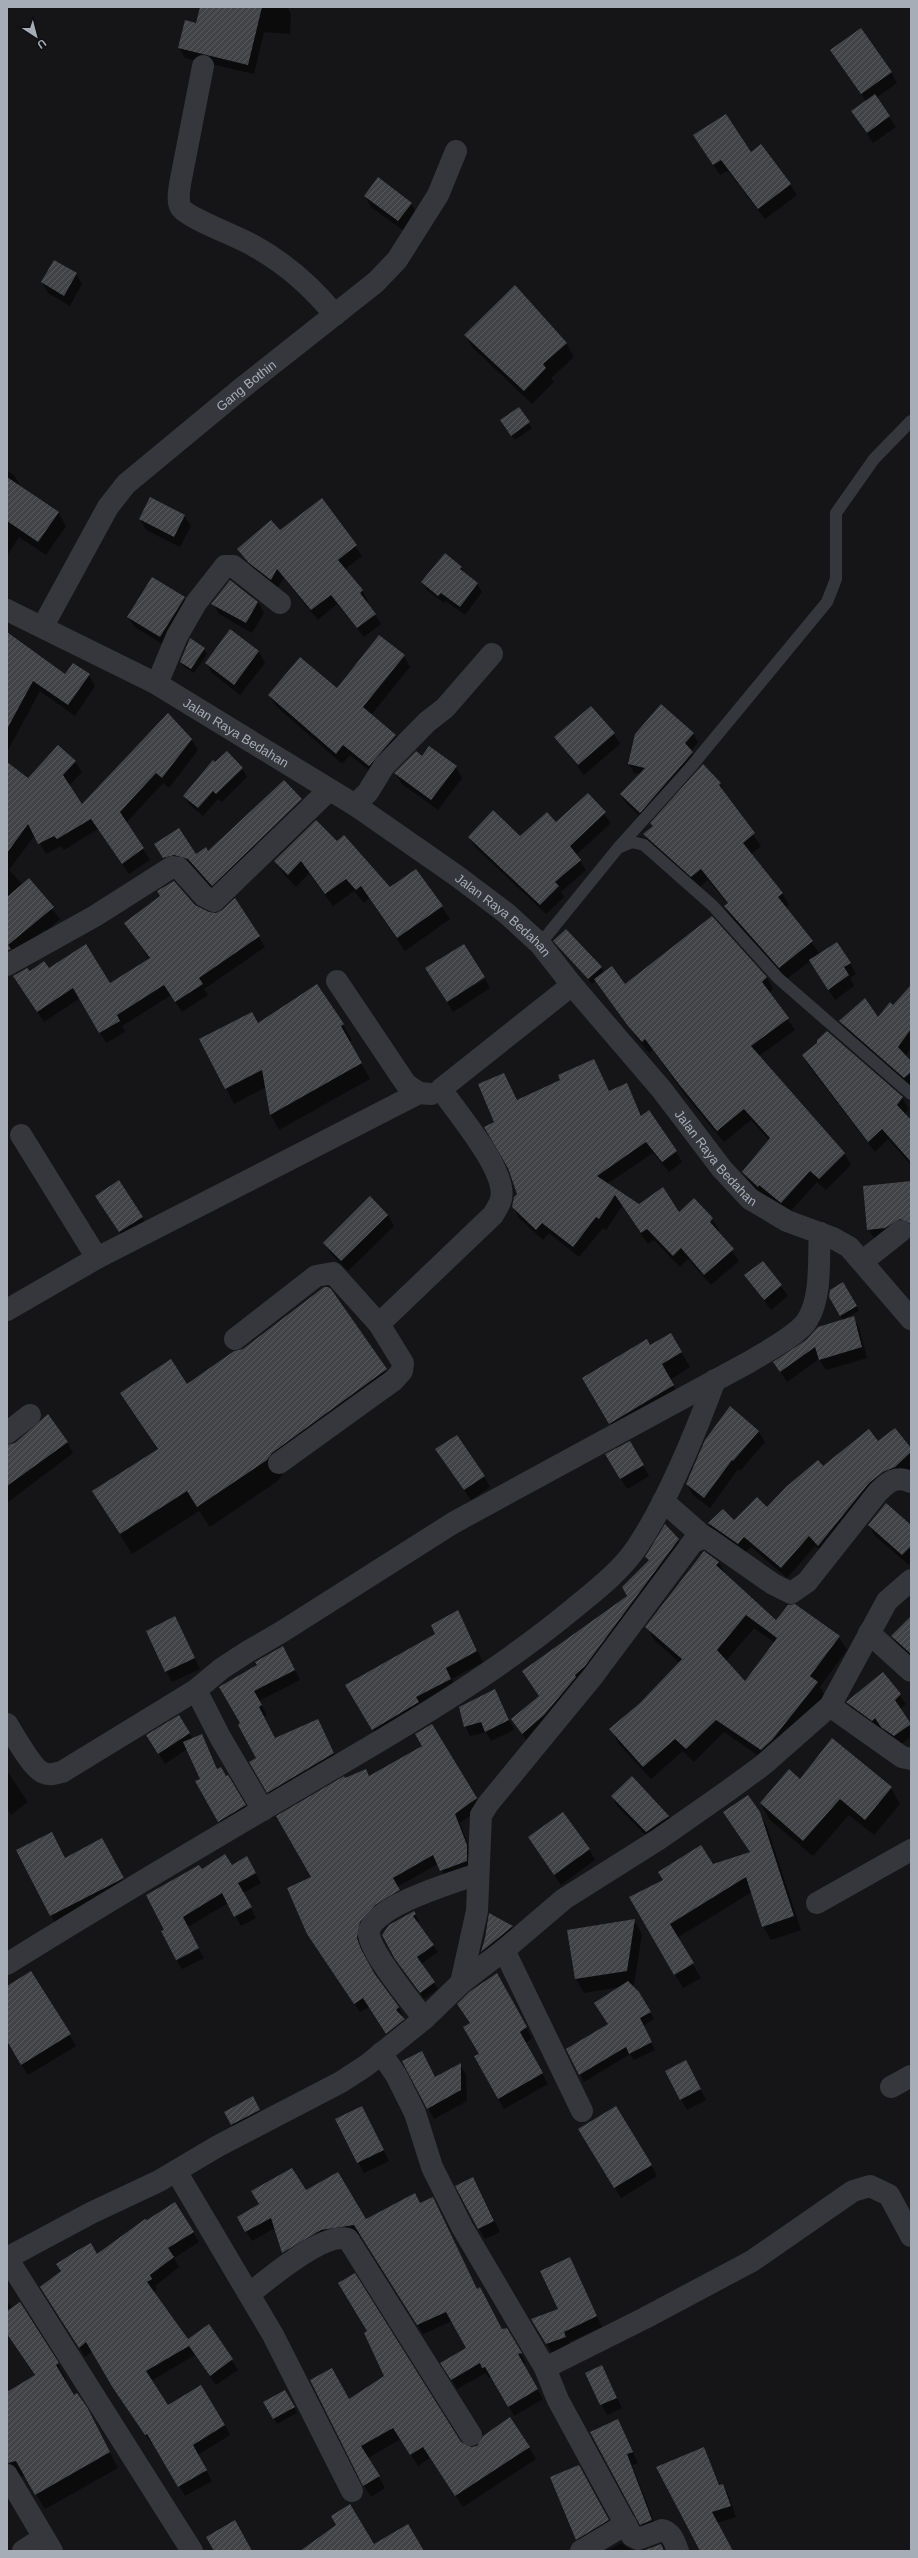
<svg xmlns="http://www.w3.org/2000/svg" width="918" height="2558" font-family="Arial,sans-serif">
  <defs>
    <pattern id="building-hatch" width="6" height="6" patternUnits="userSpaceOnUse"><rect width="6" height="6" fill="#414347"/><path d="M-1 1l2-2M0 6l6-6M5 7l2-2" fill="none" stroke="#5a5b5f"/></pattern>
  </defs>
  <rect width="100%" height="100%" fill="#151517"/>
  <path fill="#0007" fill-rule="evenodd" d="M201,7H287L291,14L290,34L264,32L254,74L185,58L179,48L197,24Z
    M831,50L891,72L897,83L876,98L896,127L873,143L852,111L866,101Z
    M701,146L750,154L790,184L797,195L765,219L728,171L720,175Z
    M365,196L411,203L417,214L404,231L371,207Z
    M76,274L82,284L70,306L48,293L42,282Z
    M465,335L566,343L574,357L551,378L554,382L532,404L473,348Z
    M518,408L532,428L515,440L504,426Z
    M7,471L14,475L21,487L58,512L66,526L46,555L19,537L7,556Z
    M322,500L362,556L345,569L362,591L368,601L366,602L381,624L364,637L337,604L318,620L284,578L277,589L256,573L239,549L280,532Z
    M184,516L191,526L180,547L146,530L140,519Z
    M461,567L465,575L477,583L482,592L465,615L446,601L444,603L427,590L423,582Z
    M184,598L190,608L167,647L135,627L128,617Z
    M258,602L264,613L252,633L219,614L213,604Z
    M230,631L259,652L265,663L240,695L212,673L206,663Z
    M7,634L66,675H89L95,686L75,716L40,691L7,752Z
    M204,649L207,654L194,673L184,667L181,662Z
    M404,656L410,667L371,715L396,736L402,747L376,776L350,755L342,764L276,706L269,695L337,689Z
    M693,733L698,742L691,751L698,762L645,821L626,803L621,795L640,774L634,773L629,764Z
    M614,734L620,744L584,775L556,737Z
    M191,739L198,750L169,788L163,783L126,823L150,860L129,874L98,829L64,850L61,846L46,854L35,835L9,870L23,885L29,880L60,919L46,931L45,929L7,966V763L28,780L75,761L82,772L69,786L82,806Z
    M422,758L456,767L462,778L438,810L402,784L396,774Z
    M215,763L242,768L247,777L222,802L218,799L203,816L189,804L184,796Z
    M720,784L726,797L761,846L751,854L782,893L789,905L786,908L820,954L850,963L856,974L850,978L854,986L835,1000L810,961L787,979L732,919L725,907L728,904L708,880L698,888L651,846L644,834Z
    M588,794L611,823L576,855L586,870L561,892L564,897L546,914L475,847L469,837H520L556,823Z
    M301,799L308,810L218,896L170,868L155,844L195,855L208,853Z
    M316,822L390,889L416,870L450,919L405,951L369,898L364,903L354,891L333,906L309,873L296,887L283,873L275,861Z
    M235,900L265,947L204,989L208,995L182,1012L171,995L122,1026L125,1032L106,1043L80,998L44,1022L14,976L48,969L110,985L149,959L125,923L194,905L209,913L217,914Z
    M712,917L767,978L773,989L769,993L795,1030L759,1056L844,1153L851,1165L826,1190L817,1182L788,1214L765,1198L750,1183L743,1172L769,1140L751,1120L724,1142L685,1095L653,1050L649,1053L636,1037L596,980L592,984L555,941L601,967L604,973L625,986Z
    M485,979L490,988L453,1012L447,1002Z
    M911,987V1048L905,1056L911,1062V1089L846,1032L840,1021L878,1019Z
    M258,1024L343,1025L352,1040L349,1042L370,1079L279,1130L271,1115L266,1087L234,1104L226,1088Z
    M827,1032L902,1098L909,1109L904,1114L911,1122V1165L888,1139L875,1152L809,1066L803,1055L818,1043Z
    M594,1060L609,1092L626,1084L642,1116L676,1151L682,1162L669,1172L653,1153L607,1184L639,1205L712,1219L719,1230L717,1232L739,1261L711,1285L688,1259L680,1267L654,1240L648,1244L622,1206L606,1230L603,1228L579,1257L549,1233L543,1240L519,1218L513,1207L518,1194L496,1123L504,1074L518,1101L561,1081Z
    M911,1182V1230L875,1240L868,1229Z
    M103,1207L142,1217L148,1228L126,1242Z
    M388,1215L394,1226L348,1271L331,1254L324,1243Z
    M763,1262L788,1296L771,1310L746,1276Z
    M843,1283L859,1311L846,1318L853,1317L859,1328L867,1358L826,1370L819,1359L787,1382L775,1363L843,1320L830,1297Z
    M328,1288L398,1390L283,1473L279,1480L210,1527L199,1511L132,1554L106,1512L158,1450L122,1394L187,1385L243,1350Z
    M650,1346L681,1352L690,1367L670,1380L682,1401L619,1438L584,1378Z
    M730,1407L759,1432L765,1442L740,1471L738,1469L710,1508L693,1495L687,1484Z
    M67,1442L73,1453L7,1503V1447Z
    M630,1442L649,1476L627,1489L607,1455Z
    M878,1442L911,1449V1468L825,1555L815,1546L787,1578L751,1547L744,1554L715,1534L709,1524L723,1510L734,1522L767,1508L823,1468Z
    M437,1450L484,1476L490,1487L471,1500Z
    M869,1525L911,1526V1563L909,1565L875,1536Z
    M666,1526L684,1549L528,1742L512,1719L540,1697L629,1597L649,1562L647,1557Z
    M719,1562L726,1576L777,1621L795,1605L839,1637L847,1650L820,1687L825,1696L769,1763L724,1732L694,1762L683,1751L651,1779L618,1743L611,1729L640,1704L680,1663L654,1640L647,1627ZM754,1628L775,1643L745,1682L726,1661Z
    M458,1611L483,1662L452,1679L457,1690L379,1740L347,1685L437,1634Z
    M175,1618L200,1669L172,1682L166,1671Z
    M911,1629V1658L898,1647L892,1636Z
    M288,1657L300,1680L259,1701L267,1715L264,1717L275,1739L318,1720L339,1763L274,1802L250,1762L257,1758L242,1724L221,1687Z
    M883,1673L906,1704L900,1709L911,1726V1737L900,1745L888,1736L882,1727L878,1730L853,1711L848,1702Z
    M500,1700L514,1730L491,1741L486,1732L470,1736L465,1726Z
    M432,1725L481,1808L460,1823L472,1855L471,1870L446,1879L438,1864L397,1887L405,1899L362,1942L368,1964L399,2008L409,2028L391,2042L369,2007L360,2012L314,1943L312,1877L345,1779L366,1770L370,1777L423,1746Z
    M189,1733L193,1739L201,1735L218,1770L227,1776L251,1816L225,1832L197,1782L201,1779L187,1749L165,1764L154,1746Z
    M7,1771L28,1802L11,1815L7,1809Z
    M632,1778L669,1817L675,1827L653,1843L618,1807L612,1796Z
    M800,1780L891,1788L900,1804L874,1835L849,1815L813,1856L770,1820L761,1804Z
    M724,1812H759L767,1827L801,1930L771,1940L763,1926L752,1892L677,1938L701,1978L683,1988L630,1897L750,1853Z
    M529,1838L589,1849L595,1860L561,1885Z
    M110,1853L131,1893L59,1929L51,1915L66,1859Z
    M231,1866L252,1867L261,1883L243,1893L256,1918L241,1926L228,1903L188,1927L165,1930L202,1870Z
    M414,1912L419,1921L417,1923L438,1952L421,1964L438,1989L424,1999L396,1958Z
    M490,1914L512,1927L518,1936L487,1961L482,1952Z
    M634,1920L642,1934L634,1985H631L638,1992L654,2019L643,2026L655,2050L634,2060L630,2054L584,2082L567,2049L609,2025L620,1987L584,1993L576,1979Z
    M199,1949L204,1958L182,1969L177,1961Z
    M31,1972L76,2046L28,2075L7,2042V1987Z
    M503,1985L532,2038L526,2043L548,2084L504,2109L475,2057L480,2054L471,2023Z
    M460,2065L466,2075L467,2101L434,2119L428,2108L435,2078Z
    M691,2072L706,2100L687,2110L681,2099Z
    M252,2097L266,2121L238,2135L225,2112Z
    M362,2107L389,2161L364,2173L358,2162Z
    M586,2140L651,2165L657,2176L621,2198Z
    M479,2189L500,2232L485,2239L479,2229Z
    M306,2191L365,2220L420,2204L502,2330L506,2329L526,2363L523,2364L543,2399L514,2416L492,2376L489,2378L486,2373L457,2389L447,2372L467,2349L452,2321L423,2334L361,2234L327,2240L288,2262L275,2228L252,2241L238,2218Z
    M193,2232L199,2242L174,2258L179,2267L155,2286L157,2289L153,2292L188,2340L208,2325L238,2370L216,2385L195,2355L151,2381L167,2407L225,2425L230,2435L198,2455L212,2481L185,2496L154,2443L152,2444L120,2398L93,2351L85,2357L47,2297L97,2255Z
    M575,2269L602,2327L569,2342L571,2348L553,2355L532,2319L559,2309Z
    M7,2301L58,2364L66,2379L64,2380L95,2424L118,2468L45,2509L25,2476L18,2477L7,2457V2393L35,2376L7,2334Z
    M602,2366L622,2408L607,2415L586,2373Z
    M285,2391L297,2413L277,2424L265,2403Z
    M348,2400L471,2449L529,2447L536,2459L463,2507L430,2458L418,2466L401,2439L368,2458L385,2488L371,2497L364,2485Z
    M617,2420L638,2463L632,2465L658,2531L647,2535L641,2524Z
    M703,2448L720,2486L723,2485L729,2496L736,2517L717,2523L732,2551H701Z
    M588,2482L617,2536L584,2551L577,2539Z
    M621,2543L633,2551H607Z"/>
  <path fill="url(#building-hatch)" fill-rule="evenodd" d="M200,7H262L248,65L178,48L185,20L196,23Z
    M861,28L892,72L861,94L830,50Z
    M875,94L890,116L867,133L851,111Z
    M726,114L751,152L761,144L791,184L758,209L721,160L713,165L693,135Z
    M378,177L412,203L398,221L364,196Z
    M54,260L77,273L64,296L41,282Z
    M515,285L567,343L543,364L546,368L524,391L464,335Z
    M519,407L530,422L511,436L500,420Z
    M7,477L59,512L38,542L7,521Z
    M150,497L185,515L174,537L139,519Z
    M322,498L357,545L338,560L363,590L360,593L376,614L357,628L331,595L311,610L277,569L271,580L249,563L237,549L271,520L280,530Z
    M445,553L462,567L460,569L478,583L460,607L441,593L438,596L421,582Z
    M152,577L185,597L160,637L127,617Z
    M230,580L258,602L246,623L211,604Z
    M230,629L259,651L234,685L205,663Z
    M7,632L65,674L73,663L90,674L68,705L33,681L7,729Z
    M379,635L405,655L363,707L396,735L369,766L343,745L336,754L268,695L300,657L337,688Z
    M190,638L205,648L191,669L180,662Z
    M661,704L694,733L685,743L693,752L640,813L620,794L645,768L628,764L635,734Z
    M591,706L615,733L578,765L554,737Z
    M168,713L192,739L162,778L156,773L120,812L144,848L122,864L91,819L57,839L54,836L38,844L28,824L7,853V762L28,778L58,745L76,761L63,775L82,804Z
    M429,746L457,766L431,800L394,773L416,751L422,756Z
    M227,751L243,768L216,794L213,791L198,808L183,796L213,760L215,762Z
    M703,764L721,783L719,785L755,833L743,843L783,893L778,897L813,941L779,968L724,906L728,903L701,869L691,877L643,834L653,826L650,823Z
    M284,780L302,799L212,886L188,859L174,855L163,858L154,844L179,828L196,854L206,847L208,851Z
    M588,793L606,812L570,846L581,860L555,882L559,886L540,905L468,837L493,810L520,836L547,812L556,822Z
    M316,820L337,841L344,835L390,887L416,869L443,906L397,938L361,886L356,890L346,879L325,894L301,861L288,875L274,861Z
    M29,878L54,907L8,945L11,949L7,951V897Z
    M174,881L195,905L209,912L216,913L222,910L235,898L260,936L199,978L203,984L175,1002L164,985L117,1015L120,1021L99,1033L73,988L37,1012L13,976L27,968L30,971L44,961L49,968L86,944L110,983L150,958L124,923L160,896L157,891Z
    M712,916L767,977L762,982L789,1018L751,1046L845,1153L819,1179L810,1171L781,1203L759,1185L758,1187L742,1172L770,1138L744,1109L717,1131L678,1083L645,1039L642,1042L628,1026L594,979L612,966L625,984Z
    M566,929L602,967L588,979L553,941Z
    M837,942L851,963L844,967L849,975L828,990L809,960Z
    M464,944L485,977L447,1002L425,968Z
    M317,984L344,1024L341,1026L362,1063L270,1115L262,1070L225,1089L199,1039L252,1012L258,1023Z
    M911,985V1029L898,1047L911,1061V1072L904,1078L839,1021L865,998L878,1017L890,1002L893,1005Z
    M827,1031L903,1097L897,1105L911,1120V1162L882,1129L868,1142L802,1055L817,1043V1040Z
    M594,1059L609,1091L627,1083L641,1116L649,1110L677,1151L662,1162L646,1142L597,1176L639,1204L663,1187L679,1212L694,1198L713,1218L710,1222L734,1249L704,1275L681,1248L673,1256L647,1229L641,1233L615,1195L599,1219L596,1217L573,1247L542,1223L536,1230L512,1207L514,1197L517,1194L508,1168L484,1127L494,1122L478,1084L504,1073L517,1100L560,1080L558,1075Z
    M119,1180L143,1217L119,1232L95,1196Z
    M911,1181V1224L900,1219L885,1228L867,1230L863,1186Z
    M370,1196L388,1215L341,1261L323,1243Z
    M763,1261L782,1285L764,1300L744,1275Z
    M843,1282L857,1306L840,1316L829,1297L830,1290Z
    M324,1287H328L331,1289L387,1369L272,1453L267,1460L197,1507L187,1491L120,1534L92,1491L158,1449L120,1393L171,1359L187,1384L234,1351L243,1349Z
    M854,1316L862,1347L819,1360L815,1347L780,1372L773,1362L806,1340L818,1327Z
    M671,1333L682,1352L662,1364L674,1385L609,1424L582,1378L647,1339L650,1345Z
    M730,1406L759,1431L733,1461L732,1460L704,1498L686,1484L705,1440Z
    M48,1414L68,1442L7,1486V1445L15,1443Z
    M895,1428L911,1448V1452L895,1467L883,1472L869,1483L818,1546L809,1536L781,1568L744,1537L738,1544L708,1523L723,1509L734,1520L757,1497L767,1507L787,1486L818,1460L823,1466L869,1429L878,1441Z
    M457,1435L485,1476L464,1490L435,1449Z
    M630,1441L644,1465L620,1479L605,1454Z
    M886,1503L911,1525V1546L902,1555L868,1525Z
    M665,1524L679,1539L585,1666L575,1675L576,1677L544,1715L522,1734L511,1719L539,1696L522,1671L627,1596L622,1587L649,1560L645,1557Z
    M704,1551L719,1562L716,1565L776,1620L788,1605L795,1604L840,1636L810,1676L818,1682L772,1740L761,1750L716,1720L686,1749L675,1739L643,1767L609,1729L640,1703L682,1659L645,1627ZM746,1615L777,1638L745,1681L717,1650Z
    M458,1610L477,1651L446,1668L451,1679L416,1697L419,1702L372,1730L345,1685L435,1634L431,1625Z
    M175,1616L195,1658L165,1672L146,1631Z
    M911,1616V1654L891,1636Z
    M283,1646L295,1670L254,1691L262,1705L259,1707L275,1738L318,1719L334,1753L267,1793L249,1762L256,1758L238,1725L240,1723L219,1687L257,1665L255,1662Z
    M883,1672L901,1694L895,1700L911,1724L894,1736L881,1727L875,1718L872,1721L846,1702Z
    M495,1689L509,1720L485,1732L481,1722L464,1727L459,1707Z
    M179,1715L190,1733L158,1754L146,1735Z
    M432,1724L477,1798L455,1814L467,1845V1861L440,1871L433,1855L393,1878L400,1890L375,1905L360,1922L357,1938L361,1949L374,1973L399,2007L396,2010L405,2019L386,2034L363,1998L354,2004L307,1934L287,1888L311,1877L276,1816L344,1776L345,1778L366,1769L369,1776L422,1746L415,1734Z
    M202,1734L217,1769L221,1767L226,1776L228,1775L246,1805L218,1822L195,1781L200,1779L183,1742Z
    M832,1738L892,1787L865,1820L840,1799L803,1841L760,1803L789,1769L800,1779Z
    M632,1776L669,1816L646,1832L611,1796Z
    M748,1795L760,1812L794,1916L762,1927L746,1877L670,1924L694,1963L674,1975L629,1897L663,1880L658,1872L701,1845L713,1864L750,1852L723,1812Z
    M563,1812L590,1849L554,1875L528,1837Z
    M52,1832L65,1858L102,1838L124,1878L50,1916L16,1850Z
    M225,1854L232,1865L247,1856L256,1873L238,1883L252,1907L234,1917L222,1893L183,1917L199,1948L176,1960L161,1931L164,1930L146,1895L199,1865L202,1869Z
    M414,1911L416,1914L413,1916L434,1945L417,1957L435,1982L420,1993L395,1959L382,1935L389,1925Z
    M489,1913L513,1926L481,1952L485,1938Z
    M635,1919L627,1971L575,1979L567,1930Z
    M31,1971L71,2034L21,2065L7,2041V1986Z
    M497,1973L527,2027L520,2032L543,2073L498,2099L474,2056L479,2054L463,2027L470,2023L457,2004L469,1992Z
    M628,1981L639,1992L651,2012L640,2018L652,2042L629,2054L626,2047L579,2075L566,2049L608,2024L594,2003Z
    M422,2051L435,2077L461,2063V2090L427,2109L402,2061Z
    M686,2060L701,2089L680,2100L665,2071Z
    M253,2096L260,2110L231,2125L224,2112Z
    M362,2106L384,2150L357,2163L335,2119Z
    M616,2106L652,2165L614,2188L578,2129Z
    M292,2168L306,2190L338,2172L366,2219L415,2193L420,2203L433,2197L477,2289L480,2287L502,2329L507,2328L522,2353L518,2354L538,2389L508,2407L485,2367L482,2368L480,2363L451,2380L440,2363L466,2348L446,2312L417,2325L354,2225L321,2230L282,2253L271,2218L245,2232L237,2217L259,2204L251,2191Z
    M473,2177L494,2221L478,2229L455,2186Z
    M175,2202L194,2232L168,2248L174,2257L150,2275L152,2279L147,2282L188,2339L209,2324L233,2359L210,2376L189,2346L146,2371L168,2405L201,2385L225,2425L193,2445L207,2470L178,2487L147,2434L145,2435L113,2388L86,2342L79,2348L40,2287L61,2271L56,2264L78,2250L91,2243L97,2254L145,2219L147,2220Z
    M570,2257L597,2316L564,2332L566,2337L546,2344L531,2319L558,2309L540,2271Z
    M355,2273L461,2442L471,2447L477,2446L483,2436L510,2417L530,2447L455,2496L423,2447L410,2455L393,2428L361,2446L380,2476L363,2486L310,2380L332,2368L349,2399L384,2376L364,2333L367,2331L338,2283Z
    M20,2302L59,2363L56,2365L74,2395L77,2393L87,2407L110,2452L35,2495L16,2461L7,2463V2392L35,2375L7,2334V2311Z
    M602,2365L617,2398L600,2405L585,2373Z
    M285,2390L295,2407L273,2419L263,2402Z
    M618,2419L633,2452L627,2454L652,2520L640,2525L590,2432Z
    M704,2447L719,2485L723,2484L731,2506L712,2512L733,2551H700L656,2467Z
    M579,2465L609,2520L576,2540L550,2477Z
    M350,2504L374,2544L408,2524L424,2551H300L336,2525L331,2516Z
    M235,2520L252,2551H214L206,2537Z
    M661,2544L664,2551H642Z"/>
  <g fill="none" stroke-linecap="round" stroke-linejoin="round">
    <path stroke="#36373c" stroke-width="12" d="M618,848L690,768L827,602L836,579V513L874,459L911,421
      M540,944L618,848L632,842L644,845L713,906L778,978L911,1094"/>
    <g stroke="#36373c" stroke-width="22">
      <path d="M203,66L180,184C179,192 177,201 181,208C188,218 239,237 254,246C285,263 313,288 335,315"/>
      <path id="s1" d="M43,626L108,507L126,484L242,388L376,282L397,260L438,195L456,151"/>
      <path d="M157,684L177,636L196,603L225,566H233L280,603"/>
      <path d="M355,805L368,792L384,766L427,722L445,708L492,654"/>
      <path d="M7,965L95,916L172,867L179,868L204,896L214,901L329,790"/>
      <path d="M337,981L406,1084L419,1093L431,1094"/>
      <path d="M21,1135L97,1258"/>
      <path d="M863,1261L901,1231"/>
      <path d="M7,1310L97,1258L419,1093"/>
      <path d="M235,1339L316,1276L333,1273L379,1324"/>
      <path d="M7,1433L30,1415"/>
      <path d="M279,1463L394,1380L402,1371L403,1363L379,1324L493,1215C496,1210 500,1204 501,1199C508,1171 456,1112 441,1089L572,985"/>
      <path d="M663,1501L704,1537"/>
      <path d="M869,1633L911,1671"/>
      <path d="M196,1690L220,1737L263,1810"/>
      <path d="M830,1706L902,1757L911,1759"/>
      <path d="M7,1724C14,1735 33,1770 44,1773C50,1776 56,1773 62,1772L196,1690L221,1669L247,1652L283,1631L453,1523L751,1361C767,1351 800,1334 808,1319C822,1295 818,1260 820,1233"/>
      <path d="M817,1903L911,1850"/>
      <path d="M504,1950L582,2111"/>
      <path d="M7,1964C114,1897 223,1833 332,1769C416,1720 498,1671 573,1609C595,1591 621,1571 637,1547C669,1499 695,1434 715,1380"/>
      <path d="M461,1983L477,1911L481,1815L488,1804L593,1676L693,1542L705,1537L710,1540L773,1584L791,1593L807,1582L878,1492C888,1482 896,1475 911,1482"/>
      <path d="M424,2019C411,2001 372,1955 369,1935C365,1908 457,1881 478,1874"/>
      <path d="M381,2053L396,2075L415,2113L432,2167L462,2227L545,2368"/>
      <path d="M891,2087L911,2076"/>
      <path d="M176,2171L273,2335L352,2491"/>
      <path d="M7,2258L91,2213L159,2181L218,2146L341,2082L367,2065L424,2019L461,1983L504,1950L564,1899L659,1839L729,1790L763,1765L830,1706L887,1601L911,1580"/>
      <path d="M7,2258L192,2551"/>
      <path d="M249,2294C269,2279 323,2231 348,2239L471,2435"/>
      <path d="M7,2475L52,2551"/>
      <path d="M23,2551L43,2538"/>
      <path d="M581,2551L626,2524"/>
      <path d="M678,2551C675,2543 672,2532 662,2530L638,2539L632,2536L558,2400L545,2368L645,2318L752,2261L853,2191L870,2186L889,2195L911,2236"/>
    </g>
    <path stroke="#36373c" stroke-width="22" id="s2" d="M7,610L157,684L355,805L457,876L506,913L540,944L572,985L662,1090L722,1169L750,1199L787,1221L833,1238L849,1247L911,1319"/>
  </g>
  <g text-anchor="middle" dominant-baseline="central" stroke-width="3" stroke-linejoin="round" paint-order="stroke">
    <g font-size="13" fill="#a7adb7" stroke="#101012">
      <text stroke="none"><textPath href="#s1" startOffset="320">Gang Bothin</textPath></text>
      <text stroke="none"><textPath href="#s2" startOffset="260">Jalan Raya Bedahan</textPath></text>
      <text stroke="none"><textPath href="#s2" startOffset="584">Jalan Raya Bedahan</textPath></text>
      <text stroke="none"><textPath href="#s2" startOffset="908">Jalan Raya Bedahan</textPath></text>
    </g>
  </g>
  <rect width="918" height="2558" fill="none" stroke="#a7adb7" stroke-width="16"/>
  <g transform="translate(36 36) rotate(144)" stroke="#101012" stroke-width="3" paint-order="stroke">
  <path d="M0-3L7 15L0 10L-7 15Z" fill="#a7adb7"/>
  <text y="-6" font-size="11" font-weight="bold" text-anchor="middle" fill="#a7adb7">U</text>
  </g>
</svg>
